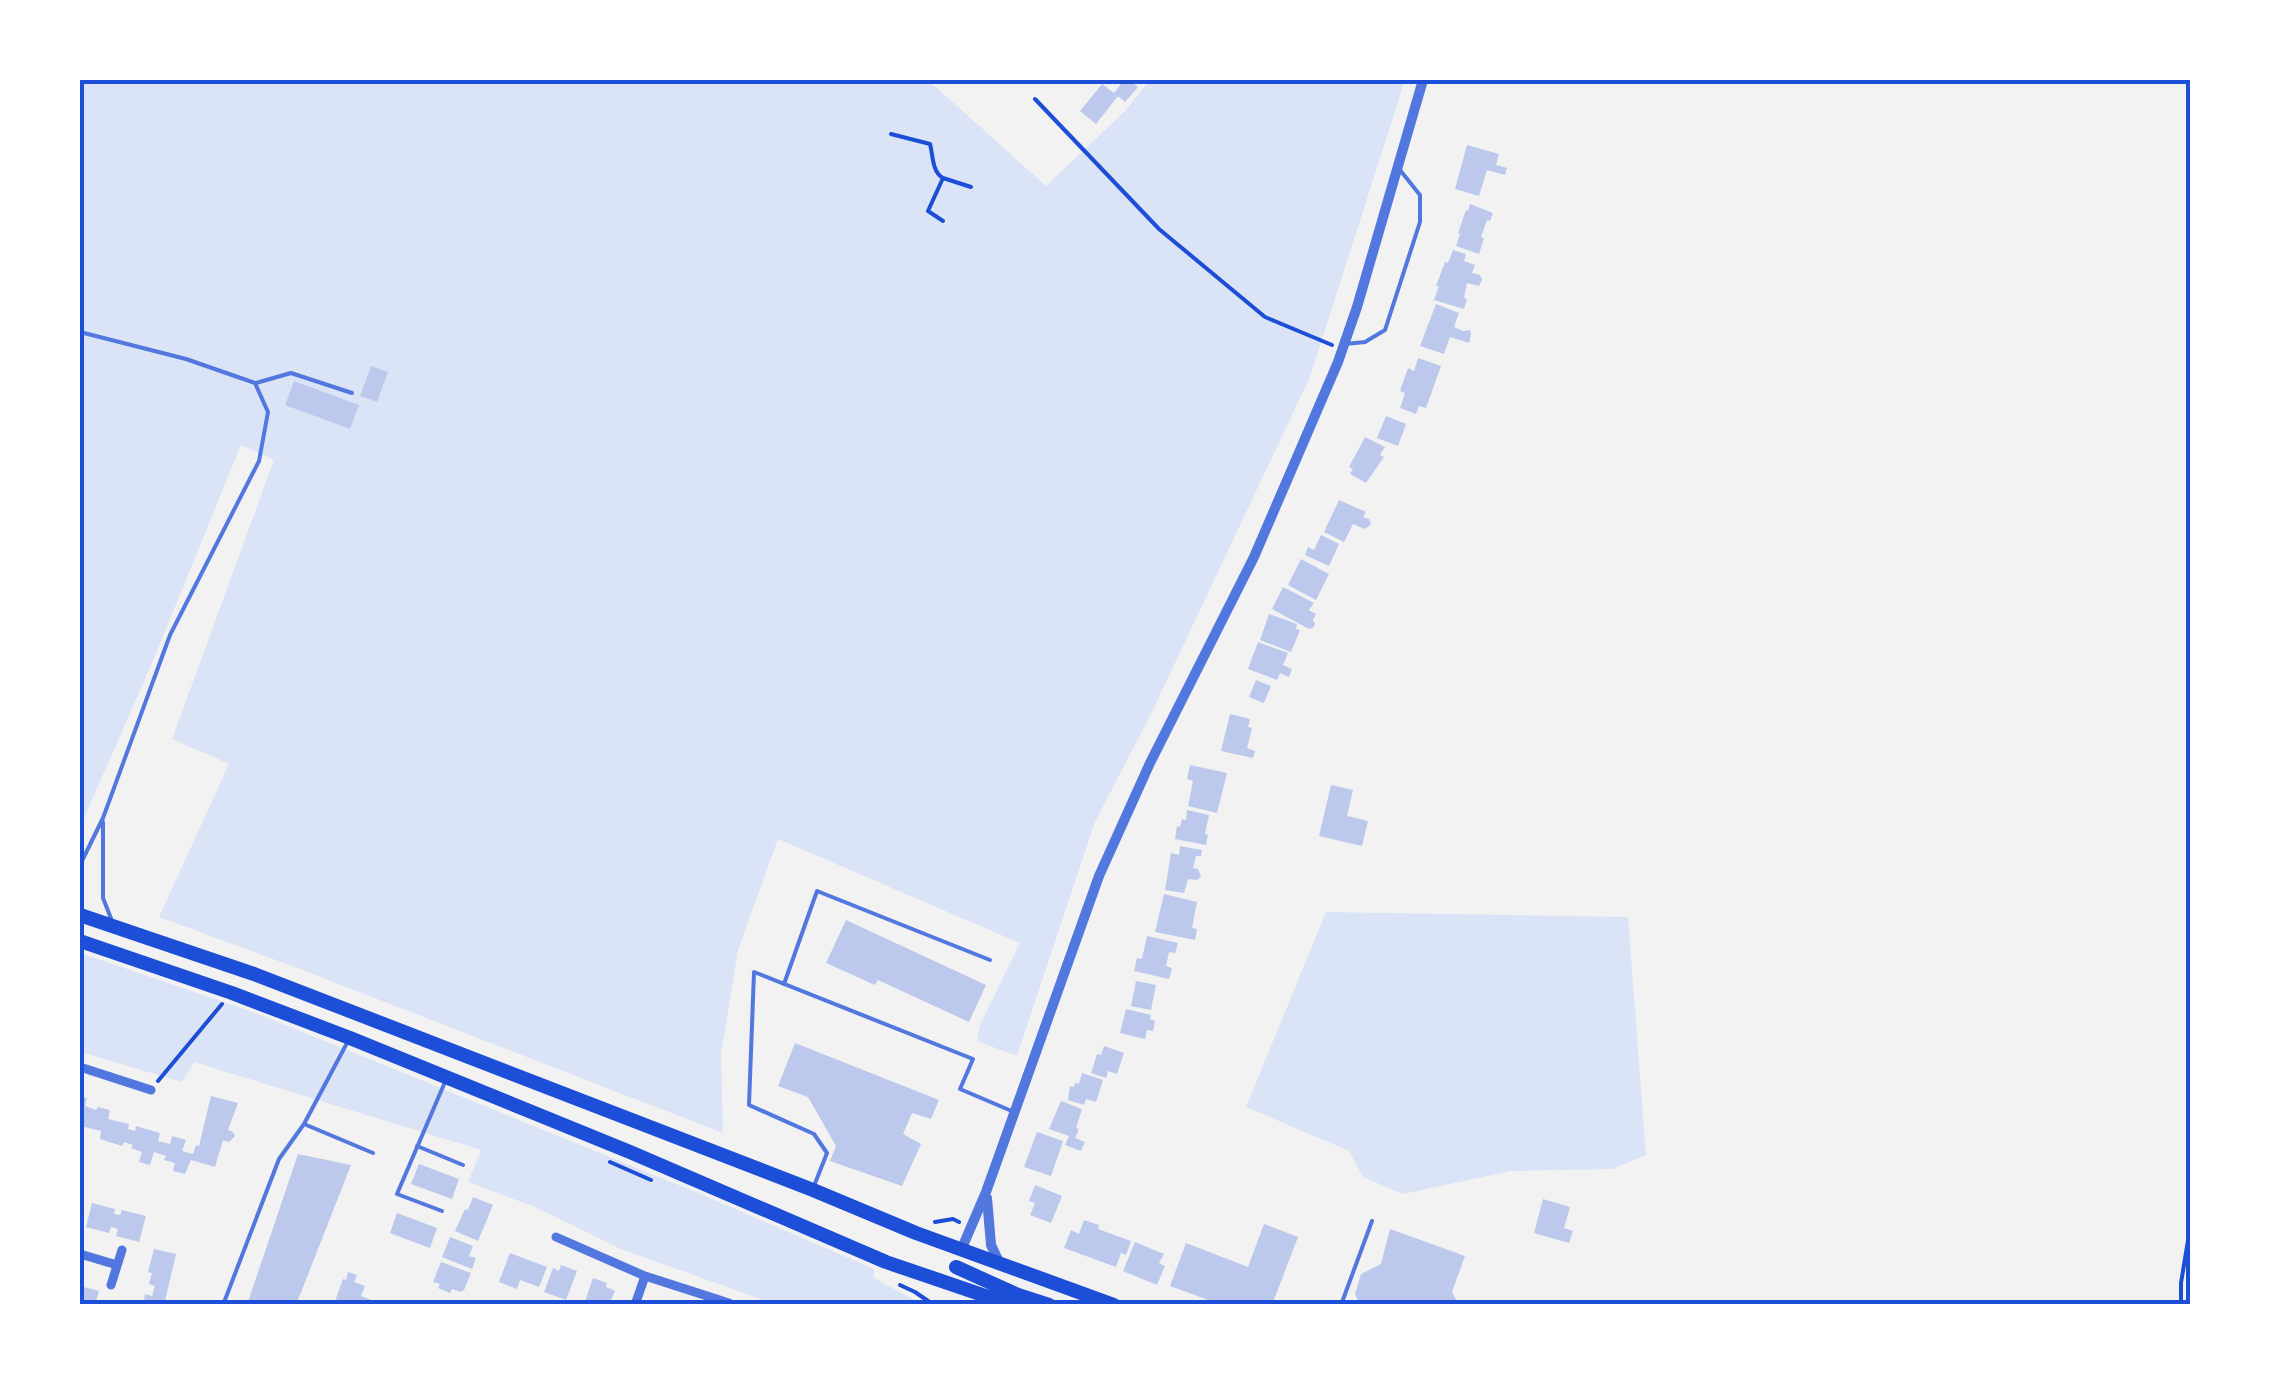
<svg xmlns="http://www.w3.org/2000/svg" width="2271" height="1385" font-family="Montserrat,sans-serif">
  <rect width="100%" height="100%" fill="#f2f2f2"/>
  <path fill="#dbe4f7" d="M80,80H928L1046,186L1125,111L1150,80H1405L1310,377L1150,716L1095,822L1017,1056L977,1041L980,1025L1020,943L778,839L738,950L721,1054L723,1133L292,966L159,917L229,764L172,739L274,460L241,445L153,661L80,827Z
    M1326,912L1628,917L1646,1155L1613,1169L1511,1171L1403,1194L1363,1177L1349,1151L1246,1107Z
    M80,953L256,1013L696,1192L874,1269V1278L924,1305H777L621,1249L535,1207L468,1182L481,1150L194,1062L182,1082L80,1052Z"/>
  <path fill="#bdc9ec" d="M1124,80H1129L1138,87L1125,102L1118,96L1096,124L1080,111L1102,84L1114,93Z
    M1467,145L1499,154L1496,165L1507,168L1505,175L1487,170L1479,196L1455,189Z
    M1470,204L1493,213L1490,221L1487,220L1481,237L1484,238L1479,254L1456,246L1460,234L1458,233L1466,210L1468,211Z
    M1453,250L1466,254L1464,261L1475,265L1472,273L1480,275L1482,280L1479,286L1467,283L1464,298L1467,299L1464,309L1434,300L1439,286H1436L1445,262L1448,263Z
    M1436,304L1459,313L1454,327L1463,331L1470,330L1471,334L1469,343L1450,337L1444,354L1420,346Z
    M1418,358L1441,366L1426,408L1419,406L1416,414L1400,408L1405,393L1400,391L1408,368L1414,371Z
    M371,366L388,372L377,402L360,396Z
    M294,381L359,405L350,429L285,405Z
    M1386,416L1406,424L1398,446L1377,438Z
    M1365,437L1385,447L1380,455L1384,457L1366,483L1350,474L1353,469L1349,467Z
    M1339,500L1366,512L1363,517L1369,519L1371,524L1365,529L1353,524L1344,542L1324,532Z
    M1321,535L1339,544L1329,566L1305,555L1308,547L1314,550Z
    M1301,559L1329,574L1316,600L1288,585Z
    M1283,587L1314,603L1309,610L1316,614L1313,620L1315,624L1313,628L1309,629L1272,609Z
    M1269,614L1297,624L1296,629L1300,630L1291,652L1260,640Z
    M1258,642L1288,653L1283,665L1292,669L1289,677L1280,673L1277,680L1248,669Z
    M1256,680L1271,686L1264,703L1249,697Z
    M1230,714L1250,719L1248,727L1252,728L1247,748L1255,751L1253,758L1221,751Z
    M1190,765L1227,773L1217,813L1188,806L1193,781L1187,779Z
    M1331,785L1353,790L1347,816L1368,821L1362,846L1319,836Z
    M1187,810L1209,815L1205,834L1208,835L1206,845L1175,839L1177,826L1180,827L1182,819L1186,820Z
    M1180,846L1202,850L1201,856H1196L1193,868L1198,869L1201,877L1197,880L1188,879L1184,893L1165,890L1171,853L1179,855Z
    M1164,894L1197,902L1192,928L1197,929L1195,940L1155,932Z
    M846,920L986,985L969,1022L878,980L875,985L826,963Z
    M1147,936L1178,943L1175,953L1169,952L1166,966L1172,968L1169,979L1134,971L1137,958L1142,959Z
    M1136,981L1156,985L1151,1010L1131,1006Z
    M1126,1009L1151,1015L1150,1019L1155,1021L1153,1031L1147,1030L1145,1039L1120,1033Z
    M795,1043L939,1100L931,1119L912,1113L903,1134L921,1144L902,1186L830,1161L836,1146L808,1097L778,1086Z
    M1104,1046L1124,1053L1117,1074L1108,1071L1106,1078L1091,1073L1097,1054L1101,1055Z
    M1082,1073L1103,1080L1096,1102L1086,1099L1084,1105L1068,1100L1070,1086L1074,1087L1075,1083L1079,1084Z
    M211,1096L238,1103L228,1130L233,1132L235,1136L229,1142L223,1140L215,1167L191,1160L185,1174L173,1171L175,1163L164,1160L166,1156L154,1152L150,1165L139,1162L142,1152L131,1148L133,1145L124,1142L122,1146L100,1139L101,1131L80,1126V1097L87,1098L85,1106L96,1110L98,1107L110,1110L108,1119L129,1124L128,1129L135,1131L136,1126L160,1133L158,1141L170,1144L172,1136L186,1140L182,1151L193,1154L196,1145L199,1146Z
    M1061,1101L1082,1109L1076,1128L1079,1129L1075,1138L1085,1142L1081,1151L1065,1145L1069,1136L1049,1129Z
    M1037,1132L1063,1141L1051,1176L1024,1167Z
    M298,1154L351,1165L296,1305H247Z
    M419,1164L459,1179L452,1199L411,1184Z
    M1035,1185L1062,1196L1051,1223L1030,1215L1035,1203L1029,1201Z
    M473,1197L493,1205L478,1241L455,1231L465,1209L468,1210Z
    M1543,1199L1570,1207L1564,1228L1573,1231L1569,1243L1534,1233Z
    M92,1203L115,1209L114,1214L120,1215L122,1210L146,1216L139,1242L116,1236L118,1229L111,1227L109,1233L86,1227Z
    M397,1213L437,1228L430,1248L390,1233Z
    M1084,1220L1099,1225L1098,1229L1131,1241L1126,1255L1121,1253L1116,1267L1064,1248L1071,1230L1079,1234Z
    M1264,1224L1298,1237L1272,1305H1222L1170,1286L1186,1243L1248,1267Z
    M1390,1229L1465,1256L1452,1292L1459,1305H1360L1355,1294L1361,1274L1381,1264Z
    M450,1237L473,1246L469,1256L476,1258L472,1269L442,1257Z
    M1135,1242L1164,1254L1159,1263L1165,1266L1157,1285L1123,1271Z
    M154,1249L176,1254L165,1301L169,1302L168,1305H143L145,1294L152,1296L155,1286L149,1284L152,1273L148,1272Z
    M510,1253L547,1267L539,1287L520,1280L517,1289L499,1282Z
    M441,1262L471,1273L464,1290L460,1292L452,1289L450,1293L438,1288L440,1284L433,1282Z
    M561,1265L577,1271L566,1300L544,1292L553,1268L559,1271Z
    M348,1272L357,1275L354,1282L365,1286L361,1296L372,1300L370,1305H346L335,1301L343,1279L346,1280Z
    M593,1278L607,1283L606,1287L615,1291L609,1305L584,1304Z
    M80,1286L99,1291L95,1305H80Z"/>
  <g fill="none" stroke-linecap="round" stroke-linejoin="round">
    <path stroke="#1d4ed8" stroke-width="4" d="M1035,99L1159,229L1265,317L1332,345
      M891,134L930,144C933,155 932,172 943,178L928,211L943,221
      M943,178L971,187
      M2191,1062L2189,1097L2191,1101
      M158,1081L222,1004
      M610,1162L651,1180
      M935,1222L953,1219L959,1222
      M900,1285L915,1292L934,1305
      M2181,1305V1283L2191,1222"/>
    <path stroke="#5277de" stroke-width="4" d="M80,332L186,359L255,383L268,412L259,461L170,635L103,818L80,865
      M1345,344L1365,342L1385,330L1420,222V195L1400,170
      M256,383L291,373L352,393
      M103,822V898L112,921
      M784,984L817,891L990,960
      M304,1124L373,1153
      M417,1146L463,1165
      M814,1186L827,1153L814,1134L749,1105L754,972L973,1059L960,1089L1014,1112
      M442,1211L397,1194L445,1082
      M223,1305L279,1159L304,1124L347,1043
      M1341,1305L1372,1221"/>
    <path stroke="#5277de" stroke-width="9" d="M80,1067L151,1090
      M556,1237L645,1276
      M80,1254L117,1265
      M111,1285L122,1250
      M635,1305L645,1276L729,1303"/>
    <path stroke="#5277de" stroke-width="10" d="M987,1198L991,1245L999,1262
      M962,1248L986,1192L1099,876L1150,763L1254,557L1338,362L1357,307L1423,80"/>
    <path stroke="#1d4ed8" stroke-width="14" d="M80,915L254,974L813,1190L916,1233L1114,1305
      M80,941L232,993L350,1038L630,1152L886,1262L1012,1305
      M956,1267L1018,1295L1049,1305"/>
  </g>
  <rect width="2271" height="1385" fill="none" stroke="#ffffff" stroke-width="165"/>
  <rect x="82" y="82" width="2106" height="1220" fill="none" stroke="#1d4ed8" stroke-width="4"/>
</svg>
